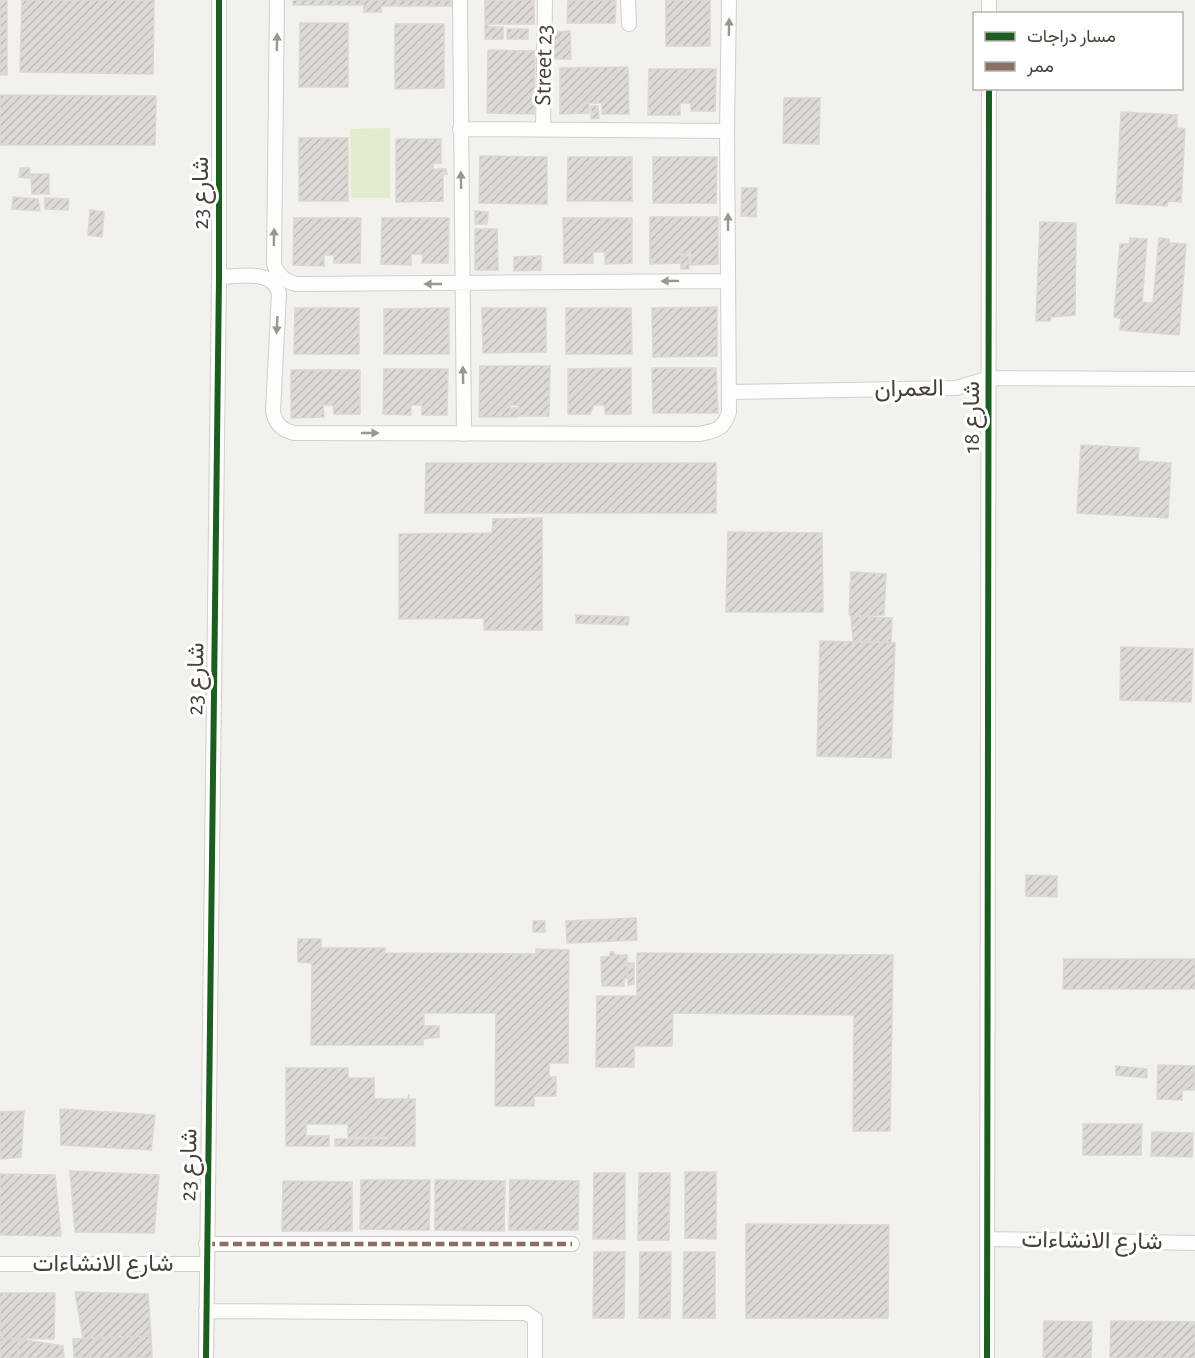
<svg xmlns="http://www.w3.org/2000/svg" width="1195" height="1358" font-family="'Alegreya Sans',Vazirmatn,sans-serif">
  <defs>
    <pattern id="building-hatch" width="6" height="6" patternUnits="userSpaceOnUse" patternTransform="scale(1.5)"><rect width="6" height="6" fill="#dddad5"/><path d="M-1 1l2-2M0 6l6-6M5 7l2-2" fill="none" stroke="#bfbcb8"/></pattern>
  </defs>
  <rect width="100%" height="100%" fill="#f3f1ed"/>
  <path fill="#e1edce" d="M390,128V198H351L350,129Z"/>
  <path fill="url(#building-hatch)" stroke="#dbd8d3" stroke-width="1.5" d="M0,0H7V75H0Z
    M22,0H154L153,74L20,72Z
    M293,0H451V6H381V12H364V5H293Z
    M485,0H534V24H488V27H503V39H485Z
    M568,0H616L615,23H567Z
    M666,0H710V46H666Z
    M300,23H348V87H299Z
    M395,24H444V88L395,89Z
    M507,29H528V39H507Z
    M570,31L571,59H555L554,32Z
    M488,50L535,51L534,114L487,113Z
    M628,67L629,114H602V103H589V113L560,114V68Z
    M649,69H716L715,111H691V103H680V115H648Z
    M0,95L156,96L155,145H0Z
    M784,98H820L819,144L783,143Z
    M591,106H598L599,118L591,119Z
    M1121,112L1177,115V128L1185,129L1181,202L1168,201L1167,206L1116,203Z
    M299,138H348V201H299Z
    M396,139H441V163H433V169H446L447,174L443,175V201L396,202Z
    M480,156L547,157V204L479,203Z
    M568,157H632V201H567Z
    M653,157H717L716,203H653Z
    M20,168H30L29,178L19,177Z
    M31,174H49V194H32Z
    M742,188H757L756,217L741,216Z
    M13,197L38,199L40,211L12,209Z
    M45,198L69,199L68,210L45,209Z
    M90,210L104,212L102,237L88,235Z
    M475,211L488,212L487,224H475Z
    M650,217H718V264L691,265V254H681V256H689V269H681V263L650,264Z
    M294,218H361L360,263H334V255H324V266L293,265Z
    M382,218H449L448,263H422L423,254H411V265L381,264Z
    M563,218H632V263L605,264V252H593V263H564Z
    M1040,222L1076,223L1075,315L1051,317L1050,321H1036Z
    M475,229H497L498,270H475Z
    M1130,238L1147,239L1142,302L1153,303L1159,238L1169,239V243L1186,244L1179,335L1120,330L1121,318L1114,317L1120,244H1129Z
    M541,256V270L514,271V257Z
    M717,307V356L653,357L652,308Z
    M295,308H359V354H294Z
    M449,308V354H384V309Z
    M482,308H546V352L483,353Z
    M566,308H631L632,354H566Z
    M480,366H550L549,416H519V405H510V408H518V417H479Z
    M631,368V414H605V405H594L590,414H568V369Z
    M652,368H716L718,413H653Z
    M384,369H448L447,415H422V405H411V415L383,414Z
    M291,370H360V414H334L333,405H323L324,417L291,418Z
    M1081,445L1139,448L1138,461L1171,463L1168,518L1077,513Z
    M426,463H716V513H425Z
    M542,518V630H484V618L399,619V534L492,533L493,519Z
    M728,532L822,533L823,612H726Z
    M851,572L886,574L884,615L851,616L849,614Z
    M576,615L629,617L628,625L576,623Z
    M851,616L892,618L891,642L853,641Z
    M820,641L895,643L891,758L817,756Z
    M1121,647L1193,649L1191,702L1120,700Z
    M1026,875L1057,876V897L1026,896Z
    M636,918L637,940L567,943L566,921Z
    M533,921H545V932H533Z
    M298,939H321V948H385V953L536,954V949L569,950L568,1063H549V1077H556V1096H534V1106H495L496,1013H424V1026H439V1037L423,1039V1045H311L312,963L298,962Z
    M610,952H614V955H627V978H624V986H602L601,957L610,956Z
    M637,953L893,955L890,1131H853L854,1015L673,1013L672,1046H634V1067H596L597,996H637Z
    M1064,959H1195V989H1063Z
    M628,963H634V984L628,985Z
    M1158,1065L1195,1066L1194,1090H1182V1100L1157,1099Z
    M1116,1066L1147,1069V1078L1116,1075Z
    M286,1068H348V1078H374V1099H408L409,1094V1099H415V1146H335V1139H388V1137H348V1124H306V1136H329V1146H286Z
    M60,1109L155,1115L151,1150L61,1145Z
    M24,1111L21,1157L0,1159V1112Z
    M1083,1124H1142L1141,1155H1083Z
    M1152,1132L1193,1133L1192,1157L1151,1156Z
    M70,1171L159,1175L154,1233L75,1232Z
    M685,1172H716V1239L685,1238Z
    M594,1173H625V1239H593Z
    M639,1173H670L669,1240H638Z
    M0,1174L55,1175L61,1236L0,1235Z
    M361,1180H430L429,1230L360,1229Z
    M435,1180L505,1181L504,1231L435,1230Z
    M510,1180L579,1181L578,1230H509Z
    M283,1181L352,1182V1231H282Z
    M746,1224L889,1225L888,1318H746Z
    M594,1252H625L624,1318H593Z
    M640,1252H671L670,1318H639Z
    M684,1252H715V1318H683Z
    M75,1292L148,1294L151,1336L83,1338Z
    M0,1293H55L54,1339L0,1338Z
    M1044,1321L1092,1322L1091,1358H1043Z
    M1111,1321L1195,1322V1358H1110Z
    M151,1336L152,1358H74L73,1339Z
    M0,1338L18,1339V1358H0Z
    M18,1339L63,1346L64,1358H18Z"/>
  <g fill="none" stroke-linecap="round" stroke-linejoin="round">
    <g stroke="#d1cfcb" stroke-width="16">
      <path id="minor" d="M277,0L274,264C278,275 284,281 296,284L728,281
        M460,0L464,434
        M628,0L629,24
        M989,0V14
        M460,129L727,131
        M543,130L545,0
        M219,277C239,277 272,268 279,293L273,411C275,424 282,430 294,433L700,434C717,430 723,430 729,412L727,131L729,0
        M729,392L956,388L990,378L1195,379
        M989,1239L1195,1243
        M206,1244H572
        M0,1264H206
        M206,1311L526,1313L535,1319V1358
        M206,1358L219,277V0
        M987,1358L989,88"/>
    </g>
    <use href="#minor" stroke="#fdfdfc" stroke-width="14"/>
    <path stroke="#8d6e63" stroke-width="4.5" stroke-dasharray="9 4.5" stroke-linecap="butt" d="M206,1244H572"/>
    <g stroke="#fff" stroke-width="10">
      <path id="cycleway" d="M206,1358L219,277V0
        M987,1358L989,88"/>
    </g>
    <use href="#cycleway" stroke="#1b5e20" stroke-width="6"/>
  </g>
  <defs><path id="oneway-solid" d="M-6-.8H1V-3.2L6.5 0L1 3.2V.8H-6Z" transform="scale(1.5)"/></defs>
  <g fill="#9a9690">
    <use href="#oneway-solid" transform="translate(729 27) rotate(-89)"/>
    <use href="#oneway-solid" transform="translate(277 42) rotate(-89)"/>
    <use href="#oneway-solid" transform="translate(461 180) rotate(-91)"/>
    <use href="#oneway-solid" transform="translate(728 222) rotate(-90)"/>
    <use href="#oneway-solid" transform="translate(274 237) rotate(-89)"/>
    <use href="#oneway-solid" transform="translate(670 281) rotate(179)"/>
    <use href="#oneway-solid" transform="translate(433 284) rotate(-180)"/>
    <use href="#oneway-solid" transform="translate(277 325) rotate(93)"/>
    <use href="#oneway-solid" transform="translate(463 375) rotate(-91)"/>
    <use href="#oneway-solid" transform="translate(370 433)"/>
  </g>
  <g text-anchor="middle" dominant-baseline="central" stroke-width="6" stroke-linejoin="round" paint-order="stroke">
    <g font-size="24" fill="#494238" stroke="#fff">
      <text transform="translate(544 65) rotate(-89)">Street 23</text>
      <text transform="translate(201 193) rotate(-90)">شارع 23</text>
      <text transform="translate(909 389) rotate(-1)">العمران</text>
      <text transform="translate(972 417) rotate(-90)">شارع 18</text>
      <text transform="translate(196 679) rotate(-89)">شارع 23</text>
      <text transform="translate(189 1165) rotate(-89)">شارع 23</text>
      <text transform="translate(1092 1241) rotate(1)">شارع الانشاءات</text>
      <text x="103" y="1264">شارع الانشاءات</text>
    </g>
  </g>
  <rect x="973" y="12" width="210" height="78" fill="#ffffff" stroke="#b6b3af" stroke-width="1.5"/>
  <rect x="985" y="32" width="30" height="9" fill="#1b5e20" stroke="#b6b3af" stroke-width="1.5"/>
  <text x="1027" y="42" font-size="18" fill="#494238">مسار دراجات</text>
  <rect x="985" y="62" width="30" height="9" fill="#8d6e63" stroke="#b6b3af" stroke-width="1.5"/>
  <text x="1027" y="72" font-size="18" fill="#494238">ممر</text>
</svg>
